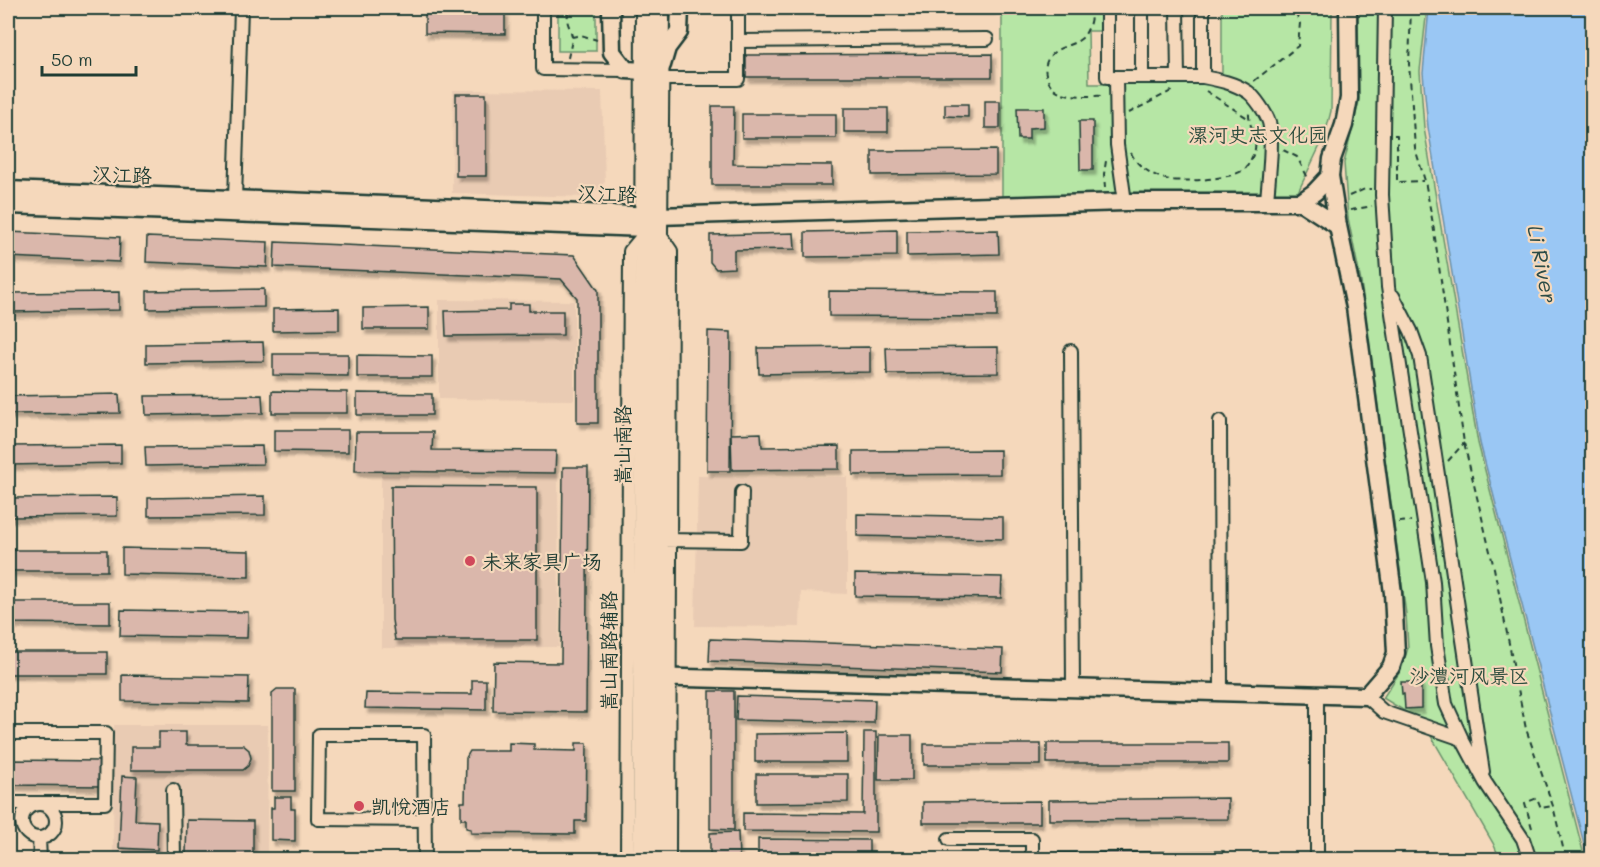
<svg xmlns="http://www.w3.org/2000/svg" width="1600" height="867" font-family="Mali,'LXGW WenKai TC',sans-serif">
  <defs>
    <filter id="shadow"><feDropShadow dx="3" dy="5" stdDeviation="1.5" flood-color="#0004"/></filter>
  </defs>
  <rect width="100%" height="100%" fill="#f5d8bb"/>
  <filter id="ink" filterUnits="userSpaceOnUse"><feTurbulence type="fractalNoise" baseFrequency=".0167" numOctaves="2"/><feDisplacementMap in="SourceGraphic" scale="12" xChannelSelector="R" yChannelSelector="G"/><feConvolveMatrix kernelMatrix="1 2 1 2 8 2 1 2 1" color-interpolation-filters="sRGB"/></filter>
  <g filter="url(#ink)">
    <path fill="#e9cbb3" d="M453,90L602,91L605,182L589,197L452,193Z
      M439,300L574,301V400L439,399Z
      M558,474L559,647L381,648V475Z
      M698,476L847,477V594L801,592L800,627L695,626Z
      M114,725H268L267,859L113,860Z"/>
    <path fill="#b6e6a5" stroke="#6a926c" stroke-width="1.5" d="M558,8H596V51H558Z
      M1002,8H1100V31H1088L1089,84H1222V8H1332L1331,111L1325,135L1297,194L1002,197Z
      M1358,8H1427L1420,71L1424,128L1478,443L1585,859H1500L1493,843L1423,722L1383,698L1401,670L1408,648L1406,614L1361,282L1348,218L1344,163L1359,101Z"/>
    <path fill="#9ac7f4" stroke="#6990a7" stroke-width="1.5" d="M1429,8H1592V62L1589,84L1592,161V859H1588L1480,443L1428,127L1423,73Z"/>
    <path fill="#dab7ab" stroke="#1f3d34" stroke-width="1.5" filter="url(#shadow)" d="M746,8H992V9H746Z
      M425,12H505V34L425,33Z
      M992,54V77H746V55Z
      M456,94H486V176H456Z
      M985,101H1000V128H985Z
      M945,104H968V117L945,116Z
      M712,106H734L733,164L832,165V185H712Z
      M844,108H888V132H844Z
      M1017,108H1044V127L1029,128V139H1018Z
      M742,114H836V138H742Z
      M1079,121H1093V170H1080Z
      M996,150V174L872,175V151Z
      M897,230V256L805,257V232Z
      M998,230L999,254L907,256V231Z
      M8,232L120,237L119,262L8,257Z
      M794,233L795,249L734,250V268L716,269L710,262V235Z
      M147,237L268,242L267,267L146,262Z
      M275,242L574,255L598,290V423H577V298L561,279L274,267Z
      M264,289V307L147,309V291Z
      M829,291L997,292V317L829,316Z
      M119,292V310L8,312V293Z
      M509,304H529V311H563V335L446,336L445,311L509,310Z
      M429,307V329H363V308Z
      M339,308V330L273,331V309Z
      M708,331L731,332L730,471H707Z
      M263,342L264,361L146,363V344Z
      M870,347V372L759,374L758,348Z
      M998,347V373L887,374L886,348Z
      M273,354H348V376L273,375Z
      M357,355L432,356V377H357Z
      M272,391L347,392V413H272Z
      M357,393L432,394V415H357Z
      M119,394L120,413L8,414V396Z
      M262,395L263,413L146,415L145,396Z
      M274,430H348V452L274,451Z
      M356,432H433L432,450L556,451L555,473L355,471Z
      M761,433L762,447L839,446V469L732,470L731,434Z
      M121,445V463L8,465V446Z
      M262,446L263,464L146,466L145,447Z
      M1000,450V474L853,475V451Z
      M563,467H588L586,712L493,711L494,662L561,663Z
      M391,486L537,487V640H395L392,620Z
      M265,496V515L148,516V498Z
      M117,497V516L8,517V498Z
      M857,514L1003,517V539L857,536Z
      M122,548L249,551V577L122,574Z
      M8,550H107V571H8Z
      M855,574L1002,577L1001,598L855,596Z
      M8,602H110V624L8,623Z
      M121,610L248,612L247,638L120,636Z
      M710,639L1003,649L1002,672L709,661Z
      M8,652H107V674H8Z
      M122,675L249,677L248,703L122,701Z
      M472,680H486V710L365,708L366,693L472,694Z
      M1401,682H1421V708L1405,709L1404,694H1402Z
      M277,689H295V791H272V693Z
      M710,691H734V830L710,829Z
      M737,696L875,700L874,723L736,720Z
      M159,732H186V745H243L249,750L251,758L248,766L243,770H131V747H159Z
      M864,732H876V832L743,831V813L863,814Z
      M847,733V762H755V734Z
      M879,735H912V780H878Z
      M509,743L534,744V750L576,751V743H587L586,821H575V834L471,833V829L466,828V819H461V802H465L466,758L470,751H509Z
      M1047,743H1228V763H1047Z
      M924,744H1041V765H924Z
      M8,760L102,761V786L8,785Z
      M756,774H848V802L756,803Z
      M122,776L137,777L135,820L158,821L157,850L119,848Z
      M274,797H291V809H295V841L271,840V808H274Z
      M1228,798V819L1049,820V800Z
      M1040,801V823H923V802Z
      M187,820L253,821V855L186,854Z
      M738,832L739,860H710V833Z
      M758,839L869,840V860H758Z
      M1224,851V860H1046L1045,853Z"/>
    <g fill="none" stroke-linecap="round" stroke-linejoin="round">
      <g stroke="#1f3d34" stroke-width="16">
        <path id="minor" d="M543,8V69L626,70
          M1107,8V77H1203V8
          M1142,8V77
          M1177,8L1178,77
          M1385,8L1382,195L1388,287L1433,582L1437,646L1446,704L1462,739L1485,782L1523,839L1530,860
          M738,41L987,39
          M1116,77L1117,145L1125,202
          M1203,77C1219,80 1234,83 1248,92C1255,97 1266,113 1269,122C1274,141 1268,181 1267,202
          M660,79H738V8
          M235,199L241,8
          M658,232L671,251L669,860
          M1393,296L1411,331L1420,356L1483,772
          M1071,351L1073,688
          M1220,421L1221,691
          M663,540L741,541L742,492
          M1317,694V860
          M1366,696L1384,712L1462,739
          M8,733H106L105,803H8
          M173,790L174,860
          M22 821a17 17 0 1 1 34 0a17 17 0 1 1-34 0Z
          M425,820L318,819L319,735H424L425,860
          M39,838L40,860
          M949,839H1032V860
          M627,860L630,251L645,233"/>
      </g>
      <g stroke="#1f3d34" stroke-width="21">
        <path id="tertiary" d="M611,8L612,52L626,70L645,71
          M662,65L667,48L679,32L680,8
          M8,190L658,216L1125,202H1301L1315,192L1330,176
          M1301,202L1338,226
          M8,205L646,228L653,221
          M647,677L1366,696L1391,667L1396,653L1393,593L1355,307L1338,226L1330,176L1332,159L1344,125L1349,98L1348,8"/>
      </g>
      <g stroke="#1f3d34" stroke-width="22">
        <path id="secondary" d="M642,860L645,8
          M657,860L659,677L658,232L660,8"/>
      </g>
      <path stroke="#1f3d34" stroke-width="2" stroke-dasharray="6 4.5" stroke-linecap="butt" d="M1092,8C1091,19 1090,29 1082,38C1074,45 1061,46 1053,53C1047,58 1044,66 1046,74C1051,101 1084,95 1105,96
        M1411,8L1409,64L1415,148L1425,181L1433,224L1464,443L1494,568L1526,729L1553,806L1566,860
        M572,37L581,35L597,40
        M568,58C569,52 572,43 572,37C570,23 563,23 571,8
        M1254,81L1298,46L1300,23L1293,8
        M1206,91L1249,119
        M1129,113L1175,89
        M1394,135H1397V182L1423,181
        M1283,150L1297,157L1308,178
        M1131,153C1137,167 1157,179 1172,180C1187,182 1233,179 1245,169C1248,166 1252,157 1254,153C1259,138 1248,127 1249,112
        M1105,188L1104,174L1106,161
        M1349,196L1365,189H1371
        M1351,210L1372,206
        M1448,461L1464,443
        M1399,522L1411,521
        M1532,828L1525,803L1537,798L1541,808L1553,806"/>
      <use href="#minor" stroke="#f5d8bb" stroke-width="12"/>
      <use href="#tertiary" stroke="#f5d8bb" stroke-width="16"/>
      <use href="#secondary" stroke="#f5d8bb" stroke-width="18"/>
    </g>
  </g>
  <g fill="#d1495b" stroke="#f5d8bb" stroke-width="2">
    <circle cx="470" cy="561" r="6"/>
    <circle cx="359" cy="806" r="6"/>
  </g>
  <g text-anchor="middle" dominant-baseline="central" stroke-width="4.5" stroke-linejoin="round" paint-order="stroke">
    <g font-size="20" fill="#2e4e3f" stroke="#f5d8bb">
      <text x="1258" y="134">漯河史志文化园</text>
      <text x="1469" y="675">沙澧河风景区</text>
    </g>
    <g font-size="20" fill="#1f3d34" stroke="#f5d8bb">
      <text transform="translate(122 174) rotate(2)">汉江路</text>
      <text transform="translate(607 193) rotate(2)">汉江路</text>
      <text transform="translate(622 445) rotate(-90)">嵩山南路</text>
      <text transform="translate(608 651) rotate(-90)">嵩山南路辅路</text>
    </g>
    <g font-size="20" fill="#1f3d34" stroke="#f5d8bb" text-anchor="start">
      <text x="482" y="561">未来家具广场</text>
      <text x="371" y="806">凯悦酒店</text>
    </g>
    <g font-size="21" font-style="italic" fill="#2b4b47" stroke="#f5d8bb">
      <text transform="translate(1543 264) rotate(79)">Li River</text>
    </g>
  </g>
  <rect width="1600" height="867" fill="none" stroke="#f5d8bb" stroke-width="30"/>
  <rect x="15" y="15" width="1570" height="837" fill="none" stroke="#1f3d34" stroke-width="2" filter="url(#ink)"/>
  <path d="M42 66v9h94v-9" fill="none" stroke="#1f3d34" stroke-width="3"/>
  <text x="51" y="66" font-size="18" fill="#1f3d34" stroke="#f5d8bb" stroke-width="4.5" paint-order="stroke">50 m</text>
</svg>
